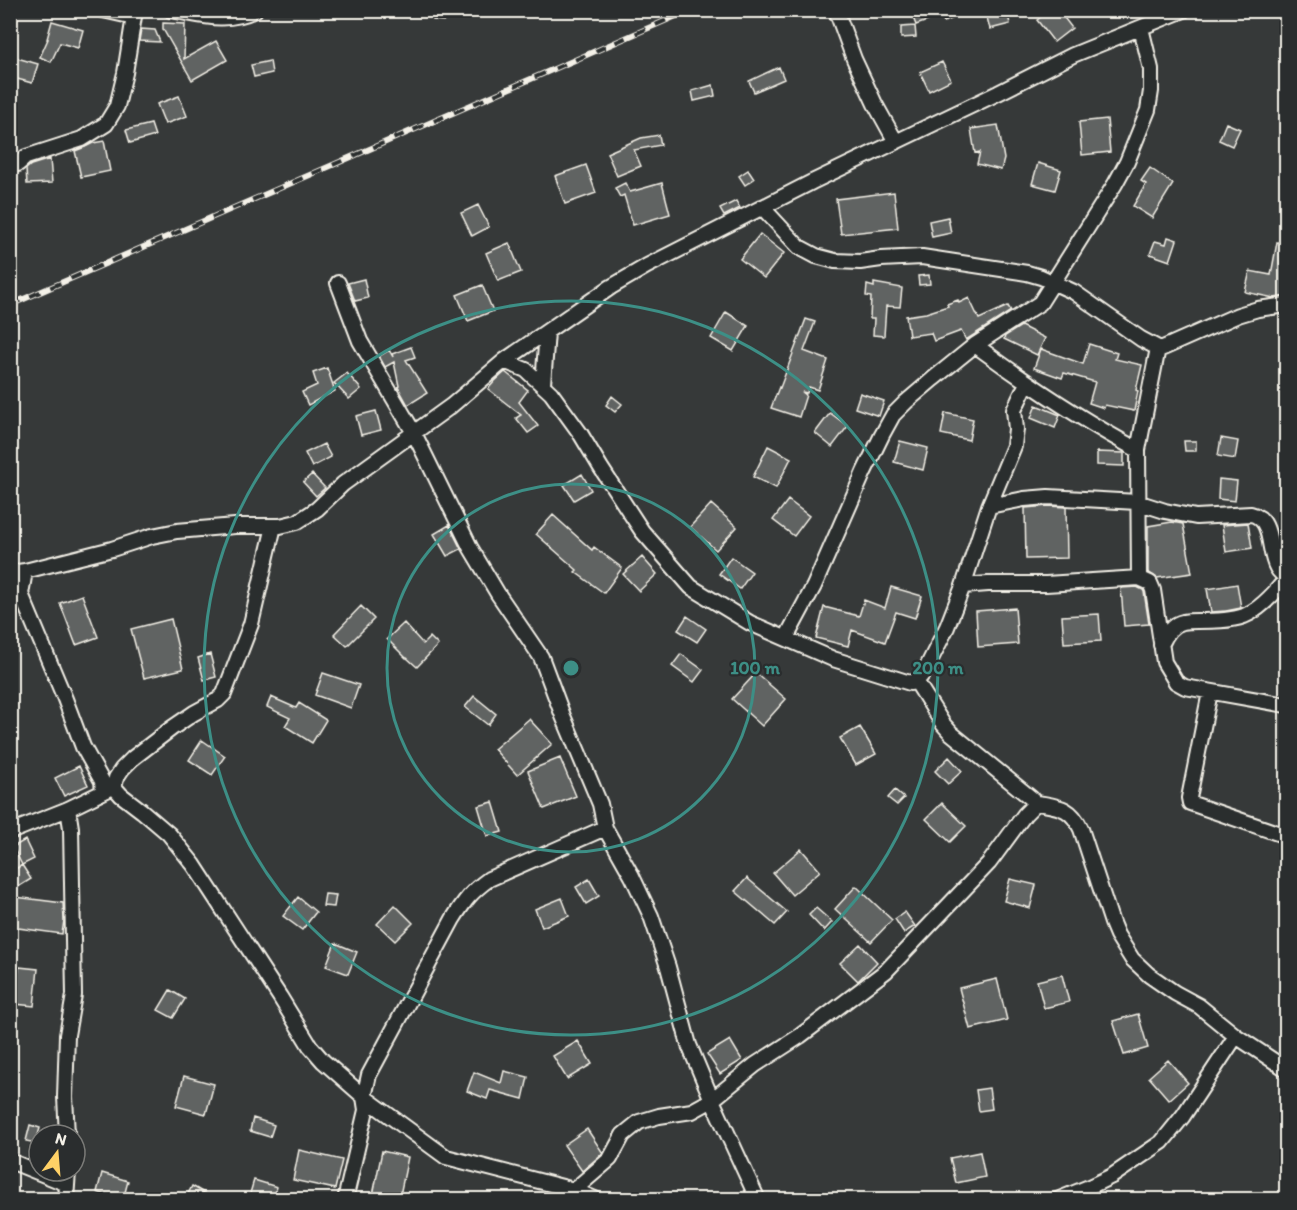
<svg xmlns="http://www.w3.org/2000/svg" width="1297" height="1210" font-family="Itim,sans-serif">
  <rect width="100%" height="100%" fill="#363939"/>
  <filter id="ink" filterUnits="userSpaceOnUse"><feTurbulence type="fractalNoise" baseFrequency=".0167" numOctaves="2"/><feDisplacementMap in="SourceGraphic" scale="12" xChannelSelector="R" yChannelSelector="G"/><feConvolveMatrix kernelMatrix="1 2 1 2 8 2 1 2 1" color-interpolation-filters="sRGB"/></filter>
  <g filter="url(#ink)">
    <path fill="#616362" stroke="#f4f1e8" stroke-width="1.5" d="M435,10L445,12L444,21L433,20Z
      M910,10H971V11L944,22L941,16L916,25Z
      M985,10H1007L1010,24L990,29Z
      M1049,10H1058L1072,28L1054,42L1037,20Z
      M52,21L83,30L78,48L60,43L51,62L40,57L48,39H47Z
      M163,23L185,24L184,59L216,41L227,60L192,80L163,29Z
      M915,26L916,37L901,38V27Z
      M141,29L155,30L160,42L139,41Z
      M10,56L38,64L32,83L10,77Z
      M270,61L272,73L254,77L251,65Z
      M942,62L951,80L929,91L920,72Z
      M779,67L784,79L754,92L749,81Z
      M713,85L715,96L694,101L692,91Z
      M179,96L187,116L165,124L157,104Z
      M1107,119L1110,152L1082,155L1079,122Z
      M1226,123L1240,129L1232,146L1219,140Z
      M151,124L155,136L130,143L126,130Z
      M998,125L1004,159L1001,170L977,164L980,152L975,153L971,129Z
      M659,135L661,145L634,150L641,166L617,176L607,153L641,138Z
      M104,141L110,171L81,177L75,151L85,147L93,143Z
      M50,159L52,183L27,184L26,169L31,165Z
      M1038,163L1061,170L1055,190L1032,184Z
      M586,165L596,193L565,204L555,176Z
      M1150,168L1173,184L1152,218L1133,206L1146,184L1141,181Z
      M748,170L754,179L745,185L739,176Z
      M625,183L630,192L662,183L670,214L633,225L624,195L620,197L615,188Z
      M894,192L898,228L841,234L836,199Z
      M736,201L740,208L724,216L720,209Z
      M478,205L489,227L472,236L461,213Z
      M948,217L951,233L932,237L929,221Z
      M760,234L784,253L764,278L740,259Z
      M1168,237L1177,240L1170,261L1150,254L1155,241L1166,244Z
      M1277,242L1287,244V296L1274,298L1245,292L1250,271L1271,275Z
      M509,243L521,272L498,281L486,253Z
      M929,275L930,284L919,285L918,276Z
      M364,279L368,298L355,301L348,283Z
      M874,283L902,288L900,307L886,306L884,336L873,335L874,319H870L871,297L866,296L867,285L874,287Z
      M482,285L493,311L468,321L457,295Z
      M969,298L979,319L1008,306L1011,311L966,340L961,331L934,341L931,333L909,336L906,316L926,313L948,306L947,304L958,300L959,303Z
      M726,312L748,326L733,351L711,338Z
      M806,319L815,322L804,351L828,360L818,390L809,387L807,393L802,392L806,395L799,417L771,408L779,387L780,388Z
      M1021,326L1045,338L1037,355L1004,339L1005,336Z
      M1089,344L1117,353L1115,359L1142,365L1136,390L1138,391L1134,411L1105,405L1104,408L1089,403L1095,382L1064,373L1062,378L1034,368L1041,349L1083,364Z
      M411,347L415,357L406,360L427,393L408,405L398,387L399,386L394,362L385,367L379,356L389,350L393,357L392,354Z
      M327,368L335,391L308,405L302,392L317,385L313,373Z
      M505,372L528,390L519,402L538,426L528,433L516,418L521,415L488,389L495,381Z
      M347,373L361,389L349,399L334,383Z
      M860,393L884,401L879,416L855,408Z
      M612,396L622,404L615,412L606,405Z
      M1036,405L1060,415L1055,428L1031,418Z
      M376,411L381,430L361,435L356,416Z
      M830,413L848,426L832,447L815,433Z
      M945,413L973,419L969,440L941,434Z
      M1221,438L1238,441L1235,459L1218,456Z
      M900,441L928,448L923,470L894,462Z
      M1184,441H1196V451H1185Z
      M324,444L331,457L312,467L305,453Z
      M768,446L791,458L776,488L753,477Z
      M1097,452L1124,453V466L1097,465Z
      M312,474L325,488L316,496L303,482Z
      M582,474L591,490L574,500L564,485Z
      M1219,479L1237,481L1235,501L1218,499Z
      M788,500L809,516L794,536L773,520Z
      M711,504L737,527L716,550L690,527Z
      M1048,506L1066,507L1067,558L1026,559L1025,508Z
      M553,515L592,550L594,547L622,568L604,593L575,572L577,570L536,534Z
      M1172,522L1183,524L1192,573L1157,578L1148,572V526Z
      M1248,523L1252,548L1226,552L1222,525Z
      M449,525L461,549L447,556L434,534Z
      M642,557L657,574L639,591L623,574Z
      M731,557L752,572L740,589L719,574Z
      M1237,584L1241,608L1226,611L1211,612L1207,589Z
      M891,587L922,596L915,618L896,612L885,642L852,630L848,646L816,638L824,607L859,616L864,600L885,608Z
      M1137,587L1143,590L1144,592L1149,624L1124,626L1121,588Z
      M82,595L98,637L76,645L60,603Z
      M361,606L374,619L347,646L334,634Z
      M1015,608L1018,644L978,647L976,611Z
      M1099,614L1101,641L1064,643L1062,616Z
      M687,616L706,629L697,642L678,630Z
      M171,619L183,669L144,678L131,629Z
      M404,623L423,644L430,637L438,645L417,667L407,658H406L387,639Z
      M210,654L216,677L204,680L198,658Z
      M681,654L703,670L694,682L672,666Z
      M323,673L359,685L351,708L315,695Z
      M756,673L786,699L762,726L732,699Z
      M474,696L496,714L488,725L465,707Z
      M271,697L296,708L299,703L326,720L312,743L285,726L290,718L267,707Z
      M529,719L552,744L517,775L494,749Z
      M860,727L876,754L856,765L840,738Z
      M202,740L225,756L212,775L189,760Z
      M949,757L962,771L948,784L935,771Z
      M560,758L576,796L544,809L528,771Z
      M79,766L88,785L64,796L55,778Z
      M895,790L904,798L897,805L888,798Z
      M493,802L502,832L487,836L478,806Z
      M942,803L966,826L950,842L926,819Z
      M25,840L34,859L22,865L13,847Z
      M801,849L820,871L792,895L773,873Z
      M22,865L31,879L10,892V872Z
      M747,878L787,912L775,925L735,891Z
      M589,879L599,896L586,904L576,887Z
      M1010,879L1036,885L1030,908L1004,901Z
      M856,886L892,920L871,942L835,909Z
      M325,894L336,895L334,907L323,906Z
      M15,897L63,903L64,920L62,934L11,927Z
      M298,897L316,912L302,930L283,916Z
      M562,898L569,916L542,927L535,909Z
      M395,905L413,923L395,941L377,924Z
      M816,908L832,922L824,931L809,915Z
      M905,912L915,926L904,933L895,919Z
      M335,943L357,952L348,974L326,966Z
      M860,944L877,962L858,981L840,963Z
      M19,967L38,969L34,1006L15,1004Z
      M1062,975L1069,1002L1044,1008L1037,981Z
      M997,979L1007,1020L970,1029L959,988Z
      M170,990L185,999L173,1018L158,1010Z
      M1138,1014L1148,1048L1124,1055L1113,1021Z
      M730,1040L742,1060L720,1074L707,1054Z
      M578,1041L592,1064L567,1079L553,1056Z
      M1168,1060L1188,1083L1169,1100L1149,1077Z
      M504,1071L528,1077L523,1099L490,1090L487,1099L467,1091L474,1072L501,1083Z
      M184,1076L214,1084L206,1114L176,1106Z
      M989,1088L992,1109L979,1111L976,1090Z
      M253,1118L274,1125L270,1137L250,1131Z
      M30,1125L40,1128L36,1143L26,1141Z
      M587,1129L603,1153L582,1171L564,1145Z
      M299,1150L342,1160L335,1189L293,1180Z
      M382,1151L408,1157L399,1200H372Z
      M980,1152L985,1177L956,1183L950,1158Z
      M102,1173L128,1181L123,1200L97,1192Z
      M254,1180L277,1187L273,1200H248Z
      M192,1186L216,1200H185Z"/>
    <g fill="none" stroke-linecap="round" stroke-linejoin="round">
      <g stroke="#f4f1e8" stroke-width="18">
        <path id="street" d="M103,10L134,17
          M171,10C201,15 226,24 255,10
          M836,10L854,59L875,104L896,142
          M10,164H18L26,157L82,139L106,124L117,106L125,73L135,10
          M762,207L799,247L816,256L835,261L860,262L881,259L922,257L1027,273L1041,277L1074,292L1141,339L1158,348H1163L1238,315L1258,309L1286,305
          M338,283L360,341L414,433L470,547L498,594L541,657L563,716L600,804L605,828L632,876L651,916L668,967L689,1045L712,1100L758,1200
          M975,345C1028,384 1080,419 1138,450L1139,578
          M504,361L526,370L551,393L580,433L601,468L642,531L691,587L750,623L833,659L910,683L916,681L921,676L926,669L947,627L963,586L988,584H1046L1139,578L1150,583L1153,590L1164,662L1176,682L1185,687L1286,705
          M543,384L547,332
          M1138,450L1158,348
          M989,506L1014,446L1016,429L1014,410L1027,383
          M25,571L21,594L65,699L83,747L102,781L103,791
          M10,573L25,571L112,549L152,536L177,531L235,526H280L297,522L317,509L343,484L451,406L504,361L611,287L647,266L812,182L998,93L1073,55L1184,10
          M963,586L989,506L1024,499L1048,497L1137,502L1165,511L1196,517L1251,514C1274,519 1267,551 1277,568C1279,572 1284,575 1286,579
          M786,638L814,586L864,472L882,435L893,415L906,402L933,379L975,345L1040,303L1115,184L1127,162L1148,110L1151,91V69L1141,28
          M1161,645C1165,636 1172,624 1183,622C1187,621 1193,621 1197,621C1212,621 1230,621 1244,616C1261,609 1275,593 1286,579
          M1210,692L1189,798L1190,803L1286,836
          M114,787L121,795L142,811L169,834L194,865L280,997L310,1046L323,1061L364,1097L446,1157L574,1190L597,1200
          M114,787L116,778L122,769L133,758L172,728L194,713L218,700L224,694L251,624L274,526
          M1033,802C1057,807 1070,805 1081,829L1112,923L1117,935L1132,959L1149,975L1175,993L1199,1006L1236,1036L1286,1069
          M10,832L68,809L109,789
          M67,1135L65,1097L67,1035L74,995L71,828L68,809
          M10,1161L67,1184
          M574,1190L610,1159L623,1135L639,1122L659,1116L692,1111L712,1100L755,1065L800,1036L886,971L989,863L1025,814L1033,806V802L1031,798L951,733L943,724L916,681
          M66,1200L68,1171
          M345,1200L366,1110L364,1097L369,1075L453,919C465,900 471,892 489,879L605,828
          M1057,1200L1089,1187L1112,1176L1162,1142L1183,1116L1236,1036"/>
      </g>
      <use href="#street" stroke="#2a2d2e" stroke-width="14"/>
      <g stroke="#f4f1e8" stroke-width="6">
        <path id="rail" d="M10,305L690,10"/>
      </g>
      <use href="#rail" stroke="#2a2d2e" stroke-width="4" stroke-dasharray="11" stroke-linecap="butt"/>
    </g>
  </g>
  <g fill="none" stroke="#3d8f86" stroke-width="3">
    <circle cx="571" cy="668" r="184"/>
    <circle cx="571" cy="668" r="367"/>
  </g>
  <circle cx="571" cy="668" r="9" fill="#3d8f86" stroke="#2a2d2e" stroke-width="3"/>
  <g font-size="18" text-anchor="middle" font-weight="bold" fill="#3d8f86" stroke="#2a2d2e" stroke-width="4.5" stroke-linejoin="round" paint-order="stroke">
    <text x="755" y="674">100 m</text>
    <text x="938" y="674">200 m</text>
  </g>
  <rect width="1297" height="1210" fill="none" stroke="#2a2d2e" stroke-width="36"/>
  <rect x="18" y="18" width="1261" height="1174" fill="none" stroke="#f4f1e8" stroke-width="2" filter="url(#ink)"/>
  <g transform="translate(57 1153) rotate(16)"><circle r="28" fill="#2a2d2e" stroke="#7b7b78" stroke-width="1.5"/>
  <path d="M0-4.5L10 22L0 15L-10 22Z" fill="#ffd166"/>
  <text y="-9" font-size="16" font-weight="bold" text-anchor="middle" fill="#f4f1e8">N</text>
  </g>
</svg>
